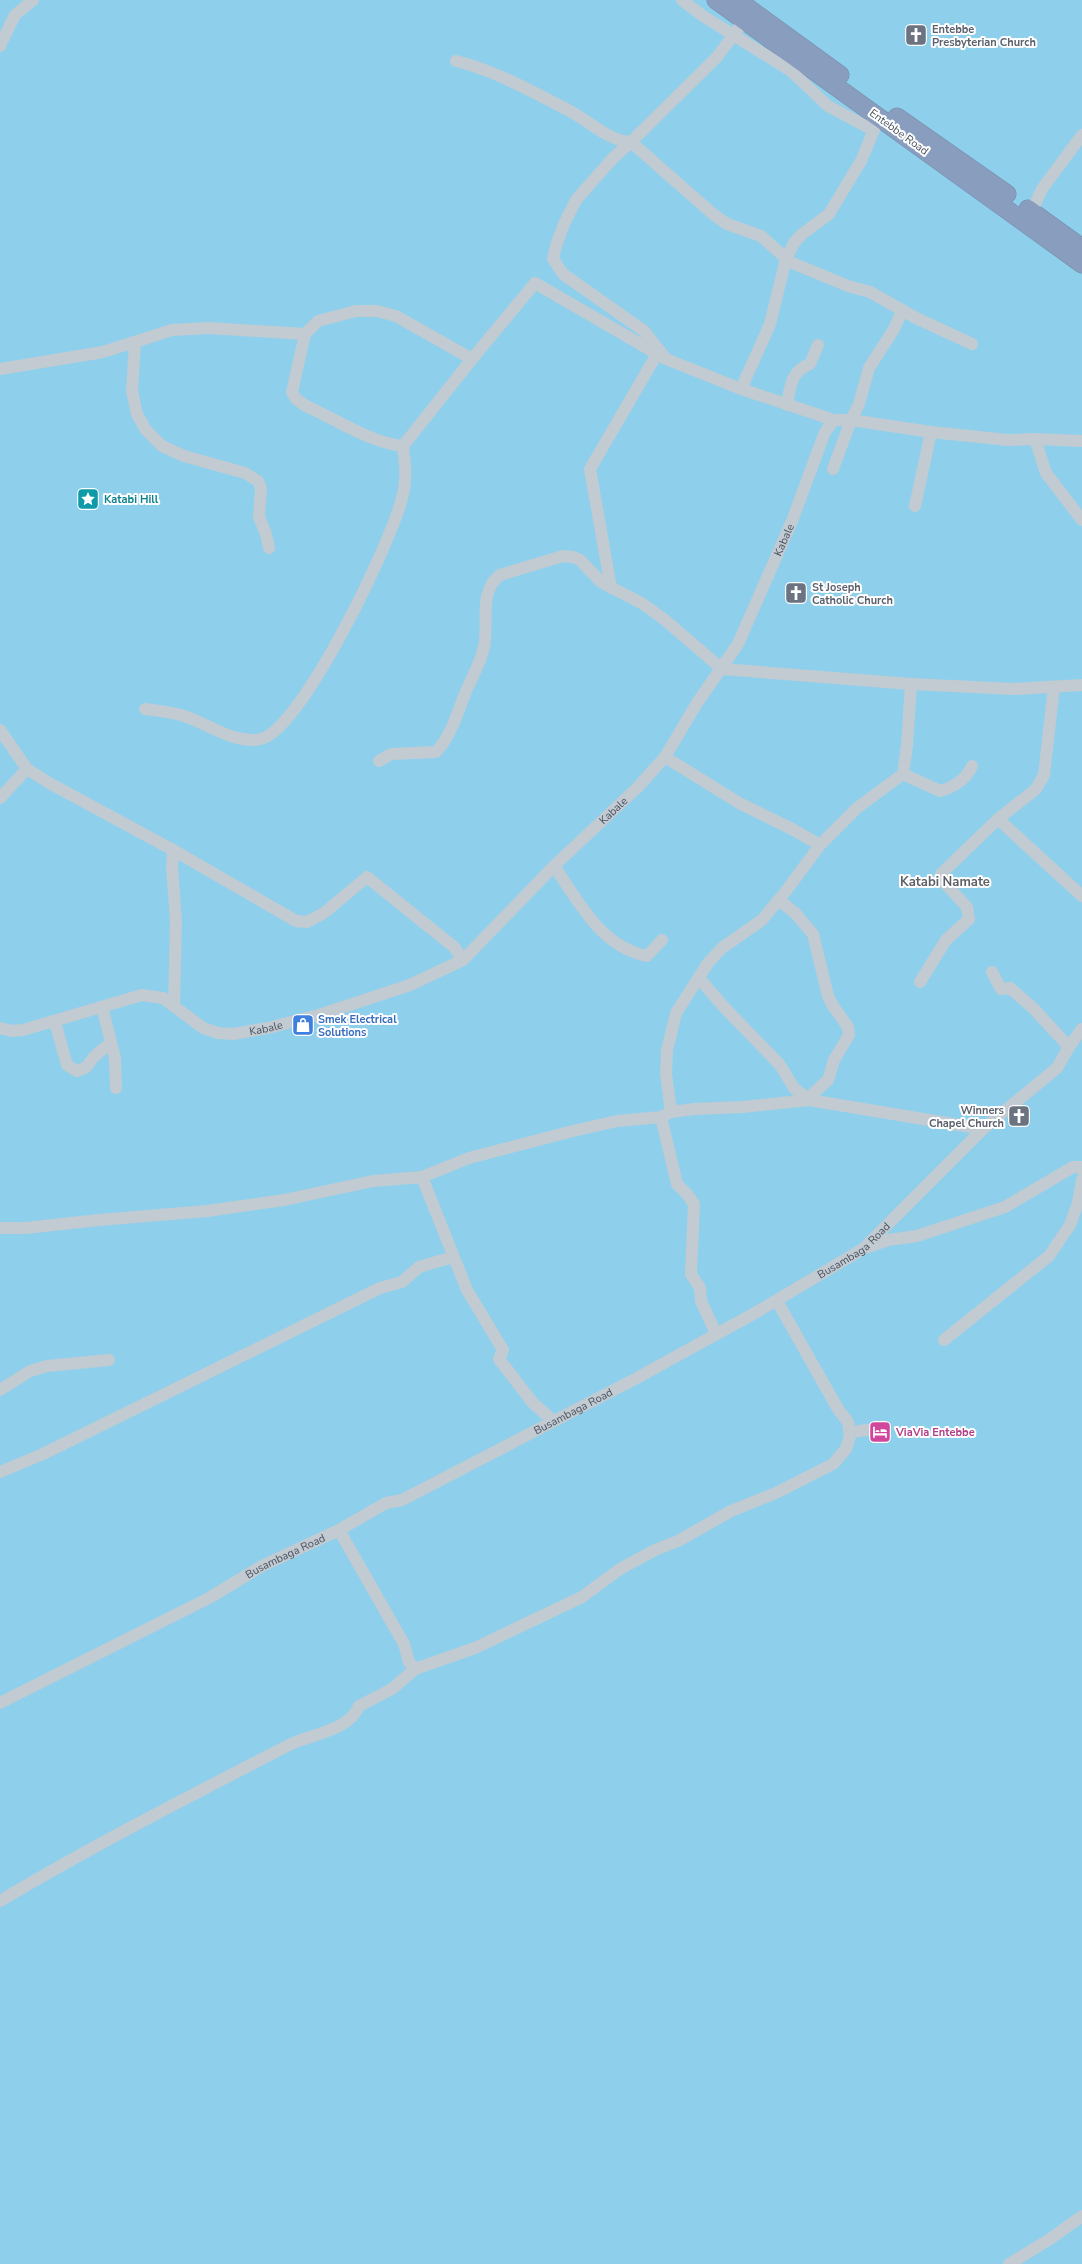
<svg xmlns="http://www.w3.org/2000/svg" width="1082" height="2264" font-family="'Nunito Sans',sans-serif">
  <rect width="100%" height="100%" fill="#f3f1f1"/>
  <path fill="#8ed0ec" d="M0,0H1082V2264H0Z"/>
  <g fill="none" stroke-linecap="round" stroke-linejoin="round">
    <g stroke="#7489aa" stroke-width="19">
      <path id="highway" d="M716,0L1082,264
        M737,0L840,75
        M897,117L1007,194
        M1028,209L1082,248"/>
    </g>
    <g stroke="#c2cad2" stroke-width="12">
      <path d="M682,0L703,16L791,71L828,106L873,130"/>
      <path d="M0,46L15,15L33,0"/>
      <path d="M456,61C496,71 533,92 570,111C590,122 609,141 631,142L714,215L727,224L761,236L790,262L848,286L870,292L916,318L972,344"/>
      <path d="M1032,211L1042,189L1082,135"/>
      <path d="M135,343L132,391L137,414L146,430L162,446L184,456L245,473L258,481L261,488L259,517L266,534L269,548"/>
      <path d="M663,355L644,331L563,274L553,259L556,246L564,224L576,200L613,158L631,142L717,57L744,21"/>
      <path d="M0,369L103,352L172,330L208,328L305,334"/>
      <path d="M741,389L770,324L786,259L794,243L801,235L829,214L861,161L879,118"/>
      <path d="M787,405C790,387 791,371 810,364L818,345"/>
      <path d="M1035,439L1046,473L1082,520"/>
      <path d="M403,446C369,442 337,420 306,406L296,399L292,392L305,334L318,321L356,311H377L396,316L472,359"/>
      <path d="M833,469L851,420L859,404L869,368L894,329L902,311"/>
      <path d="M915,506L931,432"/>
      <path d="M611,588L590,469L657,354"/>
      <path d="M145,709C158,711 172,712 184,716C207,723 235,745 261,739C302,729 394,538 403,494C407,478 405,463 403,446L472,359L535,283L666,359L741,389L834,420"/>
      <path d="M0,730L27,769L51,784L173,850L296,921L307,922L324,913L367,877L454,947L463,960"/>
      <path d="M665,757L739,803L792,829L820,845"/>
      <path d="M379,761L391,754L436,752C452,735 458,710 467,689C473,675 481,662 484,647C489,622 478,592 500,575L563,556L573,557L580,560L601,582L643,604L665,620L722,669L911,684L1014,689L1082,685"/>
      <path d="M903,774L940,791C954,787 966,780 972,766"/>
      <path d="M0,798L27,769"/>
      <path d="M998,819L1082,896"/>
      <path d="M173,850L172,867L176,921L174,1005"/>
      <path d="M554,866C579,902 601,947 647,956L662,940"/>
      <path d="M779,900L795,913L813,934L828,996L833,1006L848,1027L849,1035L834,1060L828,1080L808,1098"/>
      <path d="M992,972L1001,989L1010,988L1034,1009L1069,1047"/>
      <path d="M699,978L723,1006L780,1065L794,1088L809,1100"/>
      <path d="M920,982L946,940L969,919L967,907L941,879V874L998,819L1036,789L1044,775L1054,687"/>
      <path d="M102,1007L115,1058L116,1088"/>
      <path d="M55,1022L67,1065L77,1071C92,1066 87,1063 96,1055C101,1050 106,1048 111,1042"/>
      <path id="s1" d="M0,1028L12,1031L23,1030L142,995L163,998L203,1028L218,1033L233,1034L268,1028L322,1014L410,985L463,960L554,866L638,787L665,757L697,703L738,644L792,521L825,432L834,420H851L931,432L1008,440L1035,439L1082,441"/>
      <path d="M671,1112L666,1074L667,1050L672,1030L676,1013L708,963L722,948L762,920L786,891L820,845L857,808L903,774L907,745L911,684"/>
      <path d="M661,1117L677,1184L687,1194L694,1204L691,1274L700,1288L701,1301L716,1334"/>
      <path d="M422,1177L467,1290L503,1350L499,1359L532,1402L553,1421"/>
      <path d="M0,1228H25L99,1220L207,1211L284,1200L373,1181L422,1177L469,1158L573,1131L617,1121L661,1117L671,1112L694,1109L743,1107L809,1100L983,1129"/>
      <path d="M868,1247L888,1240L917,1236L1005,1207L1073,1167H1081L1082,1170"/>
      <path d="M944,1340L1049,1256L1070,1225L1078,1203L1082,1180"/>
      <path d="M0,1390L30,1371L47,1366L109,1360"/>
      <path d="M850,1432L875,1429"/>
      <path d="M0,1472L43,1454L380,1288L402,1282L419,1267L453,1257"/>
      <path d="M415,1669L475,1648L582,1597L620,1569L655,1550L678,1541L731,1511L776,1493L833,1464L846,1449L850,1436L848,1422L838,1409L777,1301"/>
      <path id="s2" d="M0,1703L209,1598L262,1566L339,1530L386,1503L402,1500L635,1379L755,1313L863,1249L983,1129L1057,1068L1069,1047L1082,1029"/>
      <path d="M0,1901C94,1845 192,1795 289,1745C311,1734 349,1731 359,1706L392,1689L415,1669L409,1662L404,1644L339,1530"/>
      <path d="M1009,2264L1050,2239L1082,2216"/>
    </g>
    <use href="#highway" stroke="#899ebf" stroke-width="18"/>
  </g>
  <defs>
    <g id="church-square" transform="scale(1.15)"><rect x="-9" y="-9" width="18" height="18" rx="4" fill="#6b7280" stroke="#fff"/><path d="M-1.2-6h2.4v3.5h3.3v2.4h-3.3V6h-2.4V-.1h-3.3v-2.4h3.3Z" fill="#fff"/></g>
    <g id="sight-square" transform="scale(1.15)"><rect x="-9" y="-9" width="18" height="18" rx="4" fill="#0f9aa8" stroke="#fff"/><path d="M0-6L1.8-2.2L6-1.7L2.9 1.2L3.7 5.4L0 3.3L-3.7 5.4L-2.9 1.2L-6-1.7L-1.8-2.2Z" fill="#fff"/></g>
    <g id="shop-square" transform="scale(1.15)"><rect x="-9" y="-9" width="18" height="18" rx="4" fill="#3f7fe0" stroke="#fff"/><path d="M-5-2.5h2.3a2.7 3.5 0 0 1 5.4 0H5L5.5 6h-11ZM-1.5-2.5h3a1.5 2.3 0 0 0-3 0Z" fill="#fff"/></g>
    <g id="hotel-square" transform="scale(1.15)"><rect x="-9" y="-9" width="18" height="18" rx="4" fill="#d1479c" stroke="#fff"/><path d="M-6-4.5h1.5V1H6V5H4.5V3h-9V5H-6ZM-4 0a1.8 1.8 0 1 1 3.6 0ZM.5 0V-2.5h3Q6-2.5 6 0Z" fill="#fff"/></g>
  </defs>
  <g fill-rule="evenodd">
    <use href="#church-square" x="916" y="35"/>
    <use href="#sight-square" x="88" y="499"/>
    <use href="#church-square" x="796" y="593"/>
    <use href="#shop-square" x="303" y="1025"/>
    <use href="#church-square" x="1019" y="1116"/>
    <use href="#hotel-square" x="880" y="1432"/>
  </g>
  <g text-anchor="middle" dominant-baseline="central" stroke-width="4" stroke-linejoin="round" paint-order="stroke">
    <g font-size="11" font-weight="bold" fill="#5b616d" stroke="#fff" text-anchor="start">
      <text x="932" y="29">Entebbe<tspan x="932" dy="13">Presbyterian Church</tspan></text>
      <text x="812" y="587">St Joseph<tspan x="812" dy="13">Catholic Church</tspan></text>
      <text x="1004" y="1110" text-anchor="end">Winners<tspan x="1004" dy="13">Chapel Church</tspan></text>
    </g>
    <g font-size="11" fill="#49525e" stroke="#fff">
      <text transform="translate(899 132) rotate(36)">Entebbe Road</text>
      <text stroke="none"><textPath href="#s1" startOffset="1027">Kabale</textPath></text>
      <text stroke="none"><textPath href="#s1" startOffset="704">Kabale</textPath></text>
      <text stroke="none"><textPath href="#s1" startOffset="283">Kabale</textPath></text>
      <text stroke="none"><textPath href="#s2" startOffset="968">Busambaga Road</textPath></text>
      <text stroke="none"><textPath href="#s2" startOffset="644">Busambaga Road</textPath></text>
      <text stroke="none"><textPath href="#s2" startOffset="321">Busambaga Road</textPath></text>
    </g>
    <g font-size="11" font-weight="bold" fill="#0d838f" stroke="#fff" text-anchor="start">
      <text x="104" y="499">Katabi Hill</text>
    </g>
    <g font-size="11" font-weight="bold" fill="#366cbe" stroke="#fff" text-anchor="start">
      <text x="318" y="1019">Smek Electrical<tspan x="318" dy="13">Solutions</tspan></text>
    </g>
    <g font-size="11" font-weight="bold" fill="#b23c85" stroke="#fff" text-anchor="start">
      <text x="896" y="1432">ViaVia Entebbe</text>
    </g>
    <g font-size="13" font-weight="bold" fill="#5d6066" stroke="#fff">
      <text x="945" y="882">Katabi Namate</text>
    </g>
  </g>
</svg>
